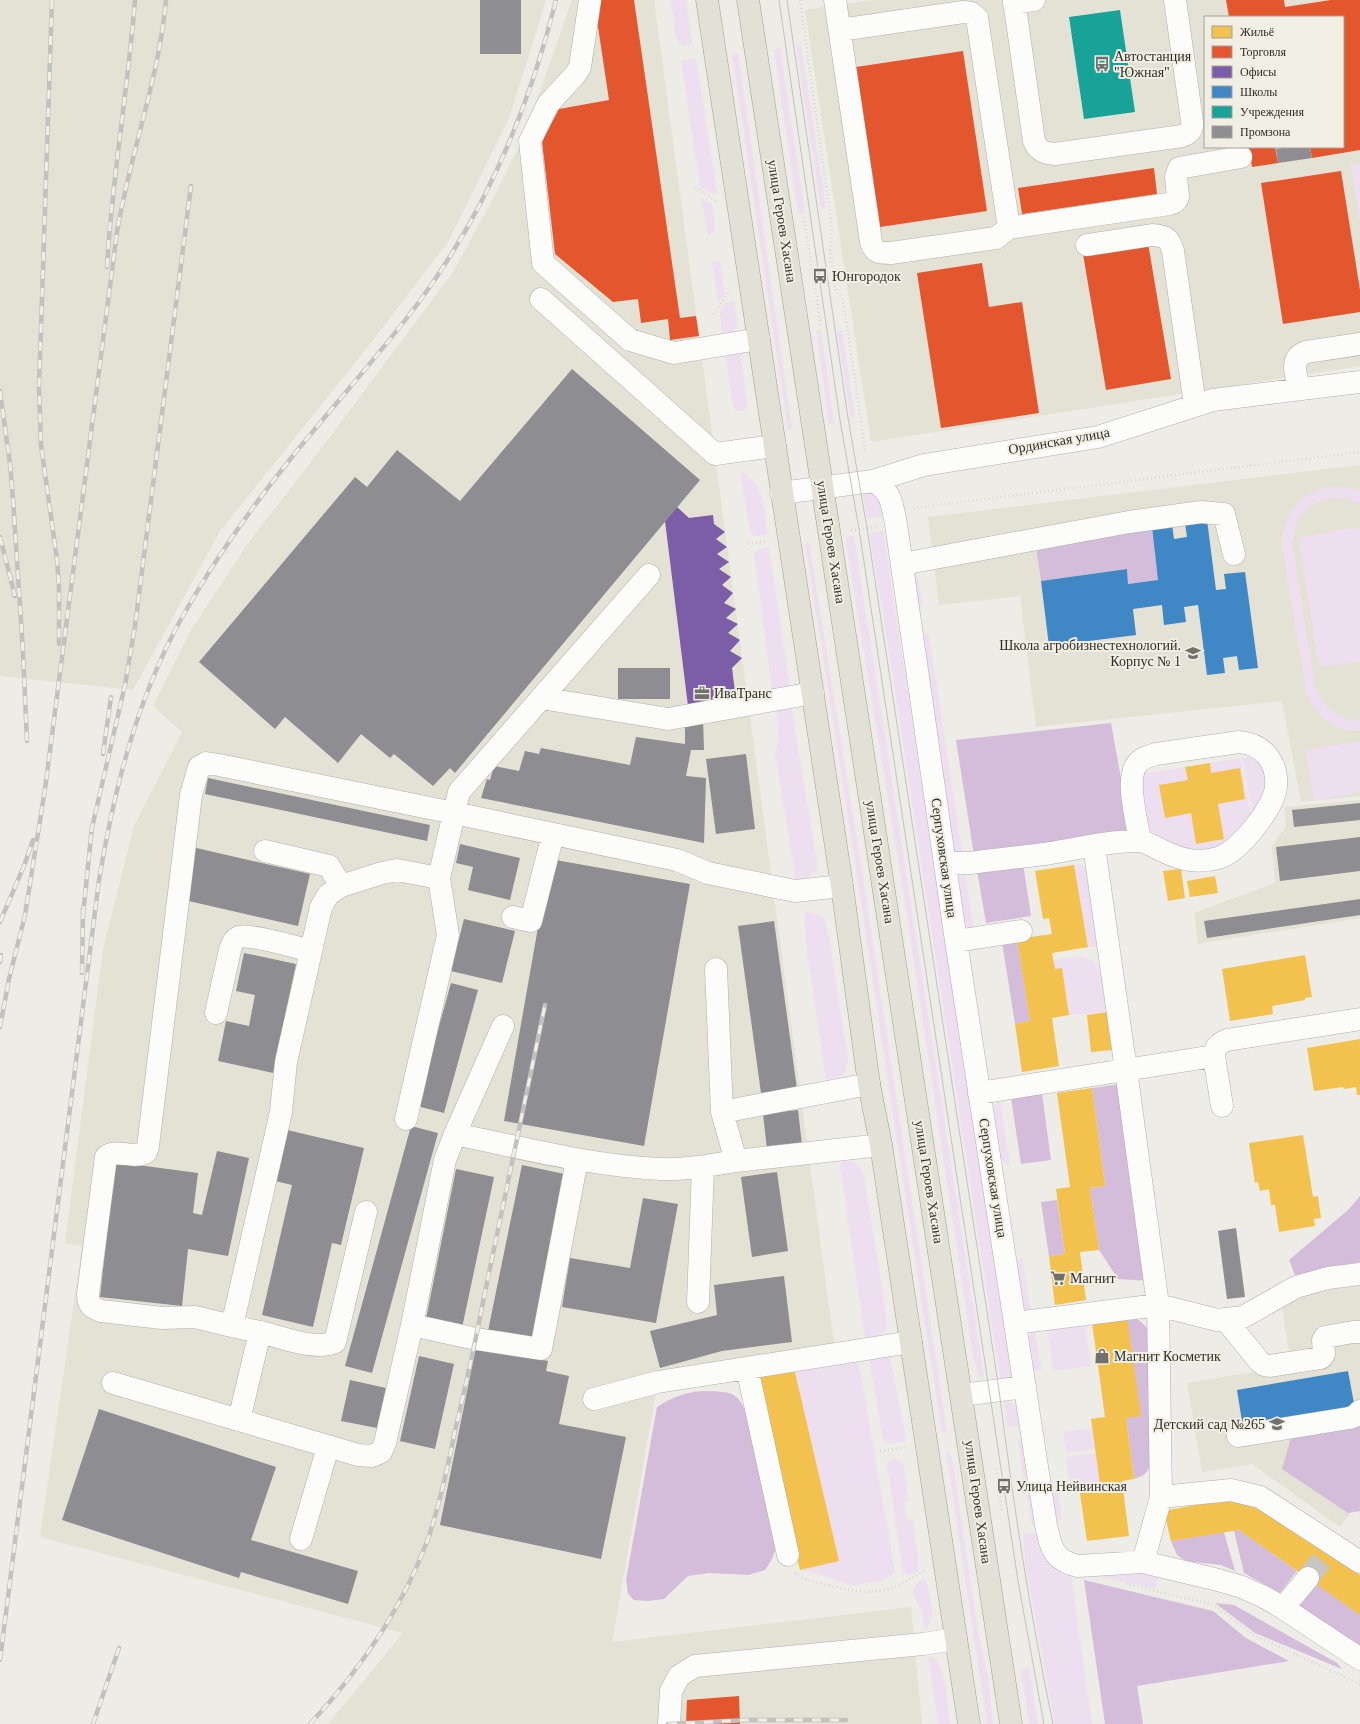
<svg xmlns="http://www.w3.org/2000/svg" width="1360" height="1724" font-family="'Times New Roman',serif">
  <rect width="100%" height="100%" fill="#eeece6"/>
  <path fill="#e4e1d5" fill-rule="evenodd" d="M0,0H546L509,118L448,242L367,348L220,531L133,690L0,676Z
    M572,0H654L836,1359L657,1387L612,1642L911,1607L922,1724H328L403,1633L40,1537L82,1246L65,1243L103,949L134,826L182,732L153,706L190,632L246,546L330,437L453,272L488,208L523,139Z
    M871,0H1360V366L871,442L805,10ZM1205,17H1343V147H1205Z
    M1360,465V796L1301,802L1282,701L1036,727L1020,596L939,605L928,517Z
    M1360,800V918L1198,944L1194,913L1275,883L1272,846L1286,826L1284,807Z
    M1360,1285V1499L1340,1527L1252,1464L1202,1472L1187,1383L1278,1368L1275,1353L1289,1351L1281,1302L1289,1296Z"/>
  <path fill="#eddff0" d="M671,0H686L692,43L690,46L682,45L676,39Z
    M796,45H800L802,51L826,207L821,210Z
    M780,48L805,213L798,214L774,50Z
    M738,53L792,429L788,430L732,54Z
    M696,58L717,192L714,195L700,187L681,61Z
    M1360,163V224L1351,164Z
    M701,198L712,204L715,233L708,235Z
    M712,261L720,262L725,294L718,303Z
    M734,301C737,320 742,329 723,340L720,312L726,303Z
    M821,330L834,424H829L816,331Z
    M842,330L855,416L851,419L837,331Z
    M739,348L748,407L745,410L737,411L733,407L725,350Z
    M744,473C766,489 764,509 767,534L758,536L753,535L750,531L740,474Z
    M1326,487C1338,487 1350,486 1360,491V504C1355,502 1350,499 1345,498C1324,496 1302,506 1295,527C1294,532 1293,538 1292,543L1315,686C1325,707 1335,720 1360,720V731C1335,732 1317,716 1307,695L1282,546C1283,514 1296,497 1326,487Z
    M870,493L880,500L883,516L867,518L863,494Z
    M1360,527V661L1319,667L1299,537Z
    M883,531L1012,1371L1010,1379L1001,1384L882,606L869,533Z
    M854,536L984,1377L982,1378L977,1372L971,1343L906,909L846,542L847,537Z
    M809,542L863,878L947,1432H942C895,1136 853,839 805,543Z
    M769,547L790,687L772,690L754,554L757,550Z
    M916,568L923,605L917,607L912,574Z
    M929,635L963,858L953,850L919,636Z
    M791,706L818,868L806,880L796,881L775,754C780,739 778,724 776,709Z
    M1360,741V792L1314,800L1306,750Z
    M1258,755L1265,779V793L1253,814L1242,758Z
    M1240,758L1251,815L1230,842L1209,850H1189L1168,842L1147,828L1136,775L1185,767L1188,780L1159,785L1165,817L1191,813L1197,844L1224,839L1218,804L1245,799L1240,768L1211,773L1210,763Z
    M1080,864L1087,868L1099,946L1088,947L1074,865Z
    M965,874L974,930L968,928L964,920L958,882L959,878Z
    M804,911L824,917L829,937L848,1060L844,1075L826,1080L807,949Z
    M1080,956C1106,961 1105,991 1108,1012L1069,1015L1062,968L1055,969L1053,960Z
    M1000,1100L1010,1165L1004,1163L1000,1157L993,1109L994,1105Z
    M845,1161C857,1161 860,1166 864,1177L883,1293L887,1328L885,1332L866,1343L840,1165L841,1162Z
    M1022,1257L1031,1314C1018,1308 1017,1277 1015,1264Z
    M1085,1323L1091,1366L1053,1371L1047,1328Z
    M1035,1330L1041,1370L1031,1371C1030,1359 1023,1337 1035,1330Z
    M885,1356L890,1357L906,1439L904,1442L888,1444L883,1440L869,1357Z
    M858,1358L895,1573L883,1580L858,1585H849L819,1574L800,1570L839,1561L794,1368Z
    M1004,1402H1009L1017,1406L1025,1425L1007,1428Z
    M1092,1428L1095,1449L1066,1453L1063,1432Z
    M1026,1438L1032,1478L1023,1479L1018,1439Z
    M946,1452H950L953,1465L978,1631L988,1676L993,1724H987Z
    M1096,1453L1100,1484L1070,1489L1066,1457Z
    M895,1458L903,1463L909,1502L904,1503L906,1519L913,1520L919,1568L918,1571L910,1575L903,1571L887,1465L888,1463Z
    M1058,1487L1062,1520L1055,1521L1050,1494Z
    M1034,1493L1039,1524L1032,1525L1027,1494Z
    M1034,1532L1037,1535L1059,1570L1071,1576L1092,1724H1055L1026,1567L1023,1534Z
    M1093,1572L1160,1573L1155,1589L1087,1574Z
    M922,1578L925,1579C930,1594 938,1618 925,1630L922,1612L912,1591L915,1586Z
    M928,1656C933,1658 935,1659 938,1663C946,1674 948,1710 950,1724H938Z
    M1029,1668L1038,1724H1029L1021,1669Z"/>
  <path fill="#d4bdda" d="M1152,527L1158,580L1128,584L1127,569L1041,581L1036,547Z
    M1111,723L1131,834L974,855L956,740Z
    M1023,863L1031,916L986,923L977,870Z
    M1017,939L1030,1021L1015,1024L1002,942Z
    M1121,1084L1150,1281L1118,1279L1099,1250L1090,1188L1105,1186L1092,1088Z
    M1042,1094L1051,1160L1021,1164L1011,1098Z
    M1360,1196V1262L1295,1275L1289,1260L1348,1210Z
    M1057,1200L1065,1254L1049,1256L1041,1202Z
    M1127,1317C1138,1318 1143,1322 1149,1331L1151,1462C1148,1472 1145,1476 1134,1479L1126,1418Z
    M702,1391C736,1392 739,1391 750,1425L776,1548L771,1561L765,1570L748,1575L709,1573L688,1576L664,1599L648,1601L634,1600L628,1594L626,1580L657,1407C673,1397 683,1393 702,1391Z
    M1360,1415V1511L1348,1513L1282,1469L1292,1435Z
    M1239,1530L1297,1571L1280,1593L1244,1573L1234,1531Z
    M1224,1532L1235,1571L1221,1565L1186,1561L1177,1555L1171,1541Z
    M1084,1580L1213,1611L1246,1638L1289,1661L1137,1686L1143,1724H1105Z
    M1314,1582L1360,1615V1645L1295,1606Z
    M1215,1603L1234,1605L1337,1663L1342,1669L1255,1633Z"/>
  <path fill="#f2c14e" d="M1210,763L1211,773L1240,768L1245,799L1218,804L1224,839L1196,844L1191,813L1165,818L1159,785L1188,780L1185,767Z
    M1074,865L1088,947L1052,953L1055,969L1062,968L1069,1015L1052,1018L1059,1066L1022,1072L1015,1024L1030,1021L1017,939L1052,934L1049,918L1043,919L1035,871Z
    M1181,869L1185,898L1168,901L1163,871Z
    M1215,876L1218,893L1190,897L1187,881Z
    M1305,955L1312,997L1305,998V1000L1272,1006L1273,1014L1230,1021L1222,969Z
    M1108,1012L1112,1050L1091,1052L1087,1015Z
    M1360,1039V1095H1357L1356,1087L1344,1089L1343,1087L1314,1091L1307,1048Z
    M1092,1088L1105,1186L1090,1188L1099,1250L1080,1252L1086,1300L1055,1305L1049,1256L1065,1254L1056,1189L1070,1187L1057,1093Z
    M1303,1135L1313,1197L1318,1196L1321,1218L1314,1219L1315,1226L1279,1232L1275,1205H1271L1269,1189L1260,1191L1258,1182L1255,1183L1249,1143Z
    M1127,1317L1141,1416L1126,1418L1134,1479L1122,1481L1129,1536L1087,1541L1079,1487L1100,1484L1091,1419L1105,1417L1092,1322Z
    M794,1368L839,1561L800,1570L755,1377Z
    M1232,1498L1259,1504L1360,1575V1615L1239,1530L1171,1541L1164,1511Z"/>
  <path fill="#e4572e" d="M594,0H634L680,318L696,316L699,336L670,340L668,319L641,323L638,299L613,302L555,254L542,141L559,109L609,100Z
    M1226,0H1284L1285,7L1331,0H1360V150L1312,158L1310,147H1343V17H1229Z
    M963,51L987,211L880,227L856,67Z
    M1249,147H1275L1278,163L1252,167Z
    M1154,168L1157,194L1022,214L1018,188Z
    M1341,171L1360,290V312L1283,324L1261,183Z
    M1148,243L1171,379L1106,390L1083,254Z
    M982,263L989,307L1022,302L1039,413L941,428L917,273Z
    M739,1696L740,1724H686L687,1700Z"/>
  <path fill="#7b5ea7" d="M677,507L689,518L713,515L714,524L725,532L716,539L727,547L717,554L729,562L719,569L731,577L722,585L733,593L724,603L736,609L726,618L738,624L728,633L740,640L730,651L742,658L732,668L736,700L688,706L665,521Z"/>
  <path fill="#3f88c5" d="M1207,520L1216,590L1226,589L1224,574L1245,572L1258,668L1239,670L1237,656L1223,658L1225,673L1207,675L1198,605L1184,607L1186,622L1164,625L1162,605L1133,609L1136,635L1049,646L1041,581L1127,569L1128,584L1158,580L1152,527L1172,524L1174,539L1187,537L1185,523Z
    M1348,1371L1355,1409L1243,1428L1237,1390Z"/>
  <path fill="#17a398" d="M1120,10L1135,112L1084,119L1069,17Z"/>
  <path fill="#8d8d92" d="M480,0H521V54H480Z
    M1290,147H1310L1312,158L1278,163L1276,149Z
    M572,369L700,480L455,773L450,768L433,786L394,754L390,758L361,734L338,763L285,717L275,729L199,662L355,477L367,487L397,450L460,501Z
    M618,668H670V699H618Z
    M703,719L704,750H691L686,776L706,778L704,843L481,798L487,779L490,780L494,766L519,771L525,751L539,754L541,748L630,765L636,737L685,744V720Z
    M746,754L755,829L716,834L706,759Z
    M208,778L430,825L427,841L205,794Z
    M1360,803V820L1294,827L1292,810Z
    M1360,837V871L1280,881L1276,847Z
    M460,844L520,858L510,900L468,890L473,867L456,863Z
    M192,847L310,874L298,926L180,899Z
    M550,859L690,884L644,1146L504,1121Z
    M1360,899V915L1207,938L1204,921Z
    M464,919L515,931L502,983L451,971Z
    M774,921L797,1089L761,1093L738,926Z
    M244,953L296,964L273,1073L218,1061L226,1021L249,1026L255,995L236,991Z
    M451,983L478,990L444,1113L417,1106Z
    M798,1110L802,1145L767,1149L763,1114Z
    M411,1126L438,1133L372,1373L345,1366Z
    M287,1130L364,1148L341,1245L332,1243L313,1327L262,1315L292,1185L275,1181Z
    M217,1151L249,1158L228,1256L188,1249L182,1306L100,1297L115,1162L198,1173L193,1213L202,1215Z
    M522,1165L569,1175L535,1340L488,1331Z
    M456,1169L494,1177L462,1328L426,1319Z
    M777,1172L788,1251L752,1257L741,1177Z
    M643,1198L678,1204L656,1323L562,1307L570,1258L630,1268Z
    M1236,1228L1245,1297L1227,1299L1218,1231Z
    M784,1276L792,1342L722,1351L660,1368L650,1331L717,1315L714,1285Z
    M476,1347L548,1361L546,1371L569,1376L559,1424L626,1437L601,1559L440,1525Z
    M419,1356L454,1364L435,1449L400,1441Z
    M350,1380L386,1388L377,1428L341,1421Z
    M99,1409L276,1467L251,1540L358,1571L348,1604L241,1572L239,1578L62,1520Z"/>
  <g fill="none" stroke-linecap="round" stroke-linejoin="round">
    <path stroke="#c8c6c0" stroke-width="22" stroke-dasharray="22 11" stroke-linecap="butt" d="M1308,1578L1328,1552"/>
    <g stroke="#afaea9" stroke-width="23">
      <path id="minor" d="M590,0L580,67L575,75L548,104L530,141L543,263L630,340L674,353L759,339
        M835,0L871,242C874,253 880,253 891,253L996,238L1009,228L1169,204L1175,202L1178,197L1176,177L1179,168L1241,157
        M1014,0L1034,141C1039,152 1045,153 1055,154L1182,136C1190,133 1193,130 1192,121L1175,0
        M1014,3L1034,0
        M840,30L963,12L971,13L977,18L1009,228
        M1087,245L1152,235C1166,236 1169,238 1173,251L1195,405
        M541,299L715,454L775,446
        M1299,389C1296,374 1289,358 1306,352L1360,344
        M873,481C892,491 892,505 896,524L956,941L1046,1525C1051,1548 1053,1560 1078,1566L1143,1562L1218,1580L1242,1587L1264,1597L1283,1608L1360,1659
        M781,493L873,481L924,465L1098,437L1213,400L1360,382
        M902,564L1129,522L1201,512L1224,514L1234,554
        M541,698L668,719L813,693
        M1094,846L1126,1070L1158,1305L1161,1497
        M265,851L329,866L341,886
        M945,863H970C997,859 1024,857 1051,853C1080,848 1109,841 1138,841C1143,840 1150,845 1155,847C1176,858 1194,865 1218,858C1238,853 1274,808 1276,787C1278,763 1264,744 1239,742L1156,754C1150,756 1141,758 1137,764C1125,779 1137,822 1140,840
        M513,917L531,921L553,834
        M956,941L1021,931
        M716,969L722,1112L736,1161L881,1145
        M216,1013L230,950C232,944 233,940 239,937C247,933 299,948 311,951
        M503,1026L455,1134C523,1148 591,1166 661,1169C686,1170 711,1165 736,1161
        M1214,1056L1222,1106
        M979,1093L1214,1056C1215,1047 1218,1044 1227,1040L1360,1019
        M722,1112L869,1084
        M406,1119L448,935L439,878
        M698,1302L703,1167
        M1225,1319L1259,1361L1264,1365L1270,1366L1321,1358L1324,1354L1323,1340L1325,1337L1353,1332H1360
        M1015,1323L1158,1305L1217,1320L1243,1317L1296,1287L1328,1278L1360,1274
        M412,1325L476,1339L541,1349L577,1160
        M232,1326L195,1317L162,1318L101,1311C91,1307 88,1305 88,1294L106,1157C117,1148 134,1160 146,1152L148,1146L191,795L199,767L206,763L219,765L454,813L459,792L649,575
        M260,1332C281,1337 316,1351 335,1342L366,1212
        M747,1368L788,1555
        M113,1383L358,1455L372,1456L381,1452L385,1443L412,1325L445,1160L455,1134
        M962,1395L1025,1387
        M594,1399L658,1382L911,1342
        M239,1420L260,1332L232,1326L281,1112L286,1062L321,907L328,895L341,886L382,873L397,870L439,878L454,813L677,860L708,873L795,891L842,886
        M1238,1436L1349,1418L1355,1416L1360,1411
        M301,1539L328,1447
        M1143,1562L1161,1497L1231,1490L1260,1497L1360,1562
        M1283,1608L1308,1578
        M669,1724L671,1691L679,1676L695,1666L923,1644L956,1639"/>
    </g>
    <g stroke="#a29d8d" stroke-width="23">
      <path id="major" d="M707,0L842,886L869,1084L881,1145L969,1724
        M748,0L1011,1724"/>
    </g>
    <path stroke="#d7d6d4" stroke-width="2.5" stroke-dasharray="1 3" stroke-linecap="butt" d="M800,0L832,229L830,249L836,292L841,296L844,305L865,450
      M695,187L717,202
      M804,217L821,326
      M714,314L730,290
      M913,508L1360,452
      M851,530L876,527
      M748,544L768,541
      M880,1451L907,1447
      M996,1469L1002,1511
      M795,1573C803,1581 813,1581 823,1584C869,1596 885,1596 925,1570
      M1126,1584L1214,1605L1252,1634L1360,1684"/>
    <use href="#minor" stroke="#fcfcfb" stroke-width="22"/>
    <use href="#major" stroke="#e3e0d8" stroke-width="22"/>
    <path stroke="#c1c1bf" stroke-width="1" d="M779,0L840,420L859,529L1018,1581L1044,1724
      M787,0L848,418L867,528L999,1390C1013,1502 1030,1614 1053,1724"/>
    <g stroke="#c1c1bf" stroke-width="4.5">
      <path id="rail" d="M52,0L39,387L41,445L57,560L59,587V644
        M107,267C112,177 128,89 135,0
        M0,391L10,464L13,499L23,652L27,741
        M0,537L15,596
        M103,754L111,697
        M91,832L125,685L135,626L191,186
        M83,915L92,827
        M0,922L24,866L33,840
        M0,962L1,955
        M82,973L83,909
        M0,1027L9,979L25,915L45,789L117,232C130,154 159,79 166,0
        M0,1660L99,880C114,790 136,702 180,621C211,565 248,512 288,462C331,408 378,357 419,302C486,211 529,109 556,0
        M93,1724L119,1648
        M310,1724C360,1670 404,1606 429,1536C440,1502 448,1466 455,1431C466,1385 476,1339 485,1292C505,1196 525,1100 545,1005
        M668,1724L747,1720H846"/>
    </g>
    <use href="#rail" stroke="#f1eee3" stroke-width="3" stroke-dasharray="9" stroke-linecap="butt"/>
  </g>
  <defs>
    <g id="bus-bare" transform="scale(1.2)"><path d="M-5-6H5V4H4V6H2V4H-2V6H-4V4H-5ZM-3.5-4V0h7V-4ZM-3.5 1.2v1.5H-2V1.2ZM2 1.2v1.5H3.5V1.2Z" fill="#72706c" stroke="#f1eee3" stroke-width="2.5" paint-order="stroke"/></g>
    <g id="school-bare" transform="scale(1.2)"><path d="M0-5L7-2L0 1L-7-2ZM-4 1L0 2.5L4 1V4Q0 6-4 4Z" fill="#72706c" stroke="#f1eee3" stroke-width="2.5" paint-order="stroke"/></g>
    <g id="office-bare" transform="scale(1.2)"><path d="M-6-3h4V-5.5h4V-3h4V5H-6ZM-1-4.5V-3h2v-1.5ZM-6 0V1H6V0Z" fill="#72706c" stroke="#f1eee3" stroke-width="2.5" paint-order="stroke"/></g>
    <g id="supermarket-bare" transform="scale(1.2)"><path d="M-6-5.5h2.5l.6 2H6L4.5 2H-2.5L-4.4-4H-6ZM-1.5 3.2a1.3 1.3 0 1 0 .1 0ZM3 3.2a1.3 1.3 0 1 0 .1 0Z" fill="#72706c" stroke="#f1eee3" stroke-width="2.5" paint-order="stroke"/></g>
    <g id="shop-bare" transform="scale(1.2)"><path d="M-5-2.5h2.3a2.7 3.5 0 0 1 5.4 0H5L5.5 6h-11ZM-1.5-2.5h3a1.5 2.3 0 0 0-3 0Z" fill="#72706c" stroke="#f1eee3" stroke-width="2.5" paint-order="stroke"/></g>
  </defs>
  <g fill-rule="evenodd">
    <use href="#bus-bare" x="1102" y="64"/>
    <use href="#bus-bare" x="820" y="276"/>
    <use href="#school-bare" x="1193" y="653"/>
    <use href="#office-bare" x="702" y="693"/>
    <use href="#supermarket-bare" x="1058" y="1278"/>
    <use href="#shop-bare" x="1102" y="1356"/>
    <use href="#school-bare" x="1277" y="1424"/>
    <use href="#bus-bare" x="1004" y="1486"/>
  </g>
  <g text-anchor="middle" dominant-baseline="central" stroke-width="4" stroke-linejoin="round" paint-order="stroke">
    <g font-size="14" fill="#302e2a" stroke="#f1eee3" text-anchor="start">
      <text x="1114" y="56">Автостанция<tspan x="1114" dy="16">"Южная"</tspan></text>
      <text x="832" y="276">Юнгородок</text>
      <text x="1181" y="645" text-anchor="end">Школа агробизнестехнологий.<tspan x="1181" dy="16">Корпус № 1</tspan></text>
      <text x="714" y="693">ИваТранс</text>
      <text x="1070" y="1278">Магнит</text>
      <text x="1114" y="1356">Магнит Косметик</text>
      <text x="1265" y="1424" text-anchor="end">Детский сад №265</text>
      <text x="1016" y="1486">Улица Нейвинская</text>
    </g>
    <g font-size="14" fill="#302e2a" stroke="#f1eee3">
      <text transform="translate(782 221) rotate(81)">улица Героев Хасана</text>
      <text transform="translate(1059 441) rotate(-10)">Ординская улица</text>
      <text transform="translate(831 542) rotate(81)">улица Героев Хасана</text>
      <text transform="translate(944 858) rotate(82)">Серпуховская улица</text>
      <text transform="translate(880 862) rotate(81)">улица Героев Хасана</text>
      <text transform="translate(993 1178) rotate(81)">Серпуховская улица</text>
      <text transform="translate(929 1182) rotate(81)">улица Героев Хасана</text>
      <text transform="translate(978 1502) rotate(82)">улица Героев Хасана</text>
    </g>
  </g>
  <rect x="1204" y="16" width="140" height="132" fill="#f1eee3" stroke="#a4a199"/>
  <rect x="1212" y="26" width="20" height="12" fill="#f2c14e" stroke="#a4a199"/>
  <text x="1240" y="36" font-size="12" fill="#302e2a">Жильё</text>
  <rect x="1212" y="46" width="20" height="12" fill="#e4572e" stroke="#a4a199"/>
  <text x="1240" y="56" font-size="12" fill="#302e2a">Торговля</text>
  <rect x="1212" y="66" width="20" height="12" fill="#7b5ea7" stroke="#a4a199"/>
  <text x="1240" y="76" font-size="12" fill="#302e2a">Офисы</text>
  <rect x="1212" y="86" width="20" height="12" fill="#3f88c5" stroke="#a4a199"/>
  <text x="1240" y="96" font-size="12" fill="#302e2a">Школы</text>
  <rect x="1212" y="106" width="20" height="12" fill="#17a398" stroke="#a4a199"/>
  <text x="1240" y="116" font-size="12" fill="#302e2a">Учреждения</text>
  <rect x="1212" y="126" width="20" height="12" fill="#8d8d92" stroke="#a4a199"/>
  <text x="1240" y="136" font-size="12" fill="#302e2a">Промзона</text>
</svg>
